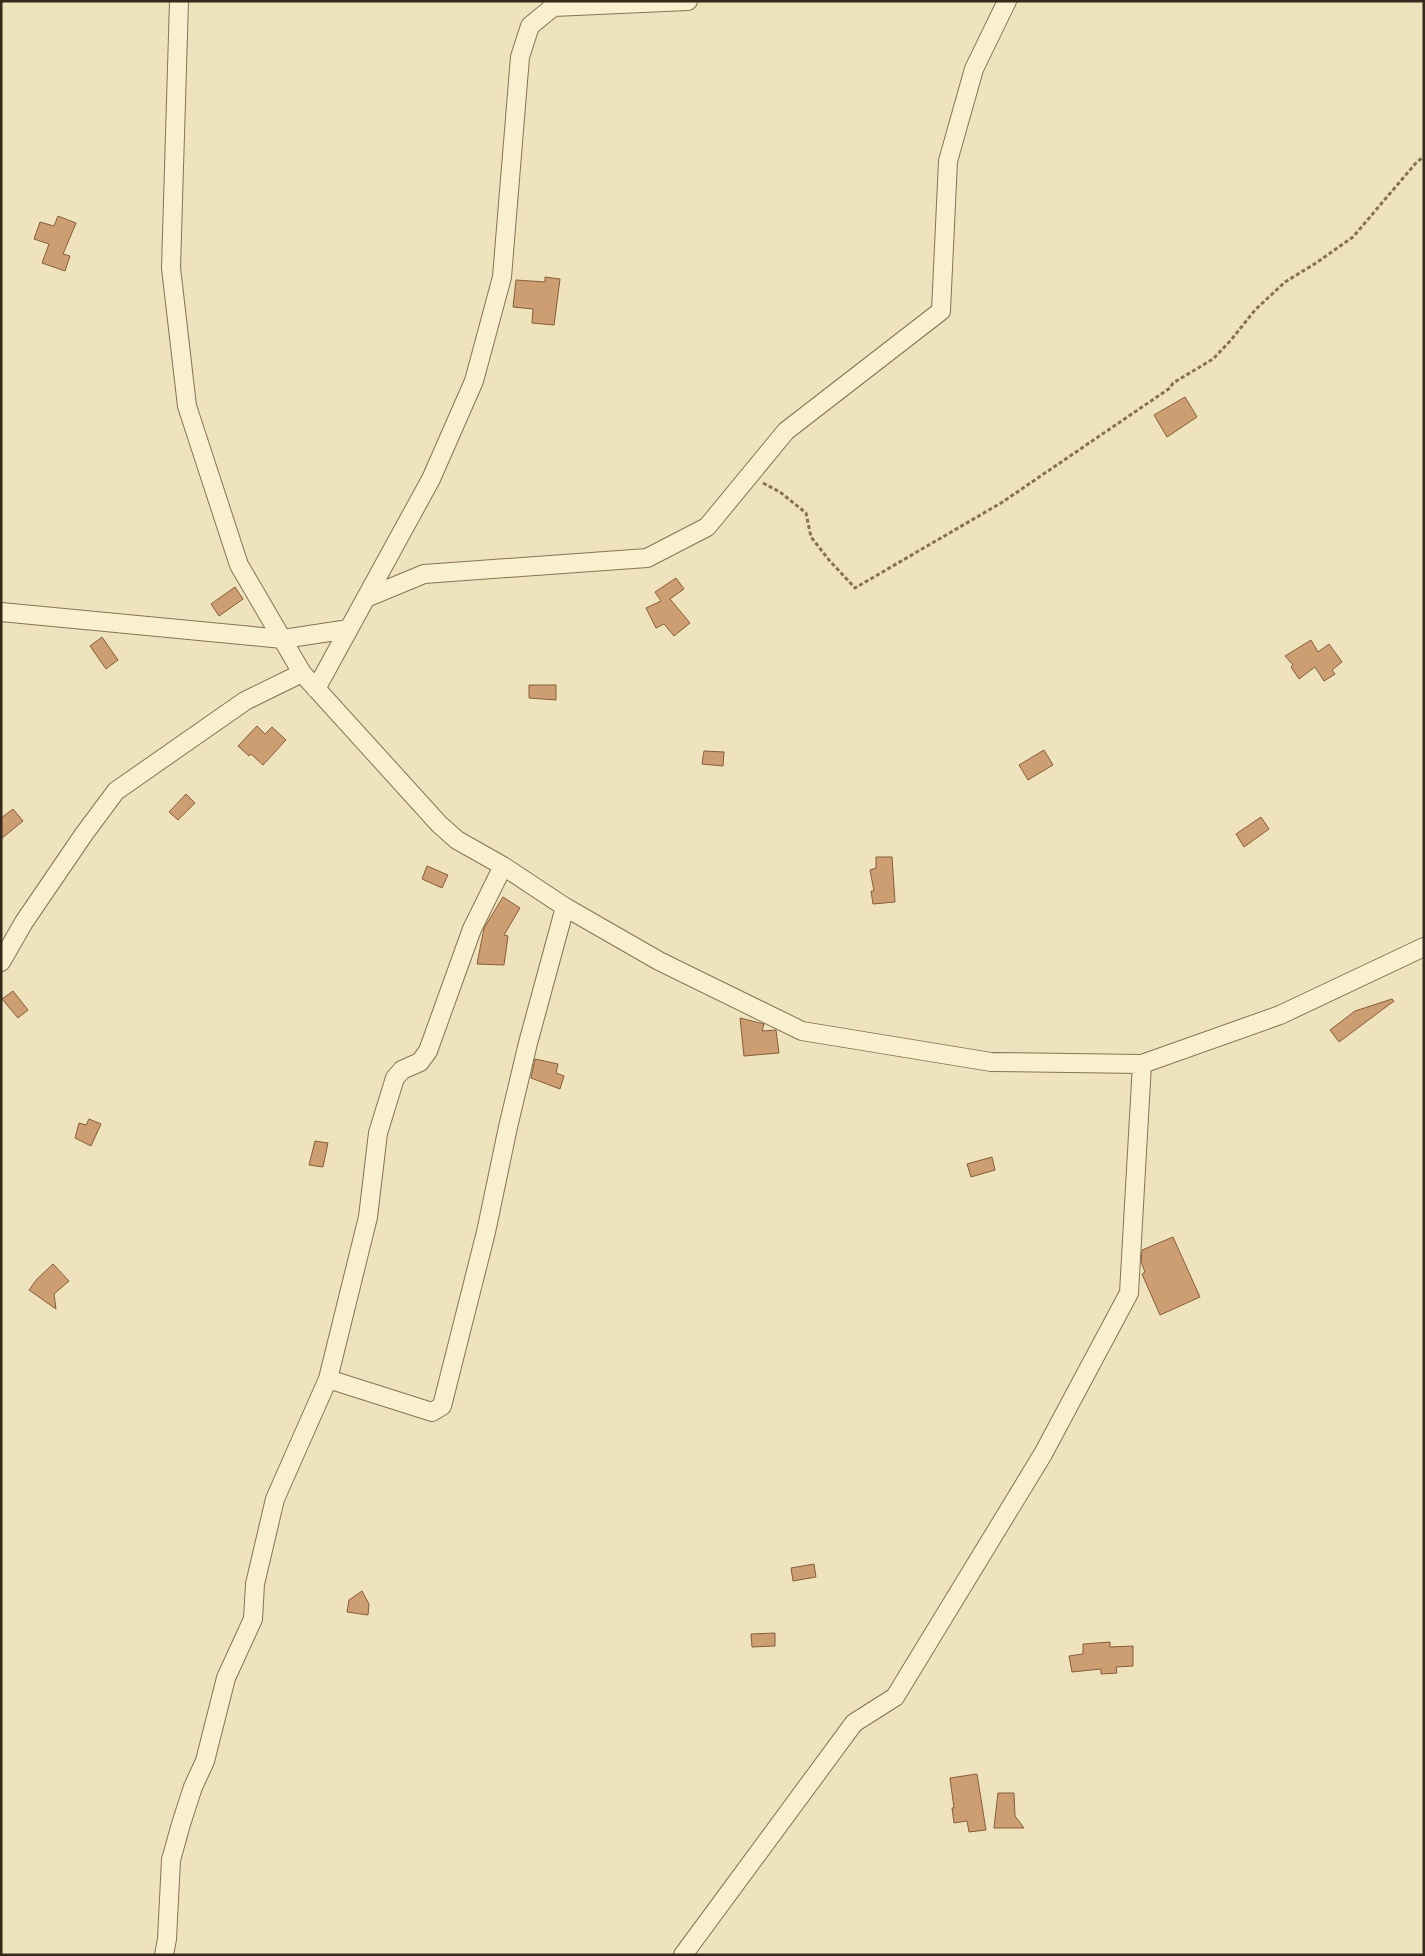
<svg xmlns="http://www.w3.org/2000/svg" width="1425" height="1956" font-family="Spectral,serif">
  <rect width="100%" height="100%" fill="#eee3bc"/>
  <path fill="#cd9e71" stroke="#855e3b" d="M58,216L76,223L63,254L70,256L65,271L42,263L49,244L34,239L40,222L54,226Z
    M545,277L560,279L554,325L532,323L533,309L513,307L516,280L545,282Z
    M1185,397L1197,417L1167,437L1154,415Z
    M676,578L684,589L670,599L690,623L674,636L664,624L656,628L646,608L661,601L655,592Z
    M235,587L243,599L219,616L211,604Z
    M102,637L118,660L106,669L90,646Z
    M1311,640L1318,652L1329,644L1342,662L1332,670L1335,674L1324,681L1315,667L1299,679L1291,667L1293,665L1285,656Z
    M529,685H556V700L529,698Z
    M257,726L265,734L272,727L286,740L263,765L251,754L249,756L238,746Z
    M1044,750L1053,765L1028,780L1019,765Z
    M704,751L724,752L723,766L702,764Z
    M186,794L195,803L178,820L169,812Z
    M13,809L23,821L1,839V818Z
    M1261,817L1269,829L1244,847L1236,834Z
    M876,857H892L895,902L873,904L871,891H874L870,870L876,868Z
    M427,866L448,875L442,888L422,879Z
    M503,897L520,908L504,935L508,936L504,965L477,964L484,928Z
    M13,991L28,1010L18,1018L2,999Z
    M1392,999L1394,1001L1339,1042L1330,1030L1355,1011Z
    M740,1018L764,1024L762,1031L776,1030L779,1053L744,1056Z
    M535,1059L558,1064L556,1073L564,1076L560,1089L531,1078Z
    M89,1119L101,1124L91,1146L75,1138L79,1123L86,1125Z
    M315,1141L328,1143L323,1167L309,1165Z
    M992,1157L995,1170L971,1177L967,1164Z
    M1173,1237L1200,1297L1160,1315L1142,1274L1145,1272L1141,1262L1142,1250Z
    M53,1264L69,1281L54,1294L56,1309L29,1290L37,1279Z
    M814,1564L816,1577L793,1581L791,1568Z
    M362,1591L369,1604L368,1615L347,1612L349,1600Z
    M775,1633V1646L752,1647L751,1634Z
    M1110,1642V1647L1133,1646V1666L1116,1667L1117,1673L1101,1674V1669L1072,1672L1069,1656L1083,1654V1644Z
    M977,1774L986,1830L969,1832L967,1821L954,1823L952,1808H954L950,1778Z
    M998,1793H1014L1015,1816L1024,1828H994Z"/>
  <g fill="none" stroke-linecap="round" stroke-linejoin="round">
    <g stroke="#867355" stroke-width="20">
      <path id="minor" d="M179,1L171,268L187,406L239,565L302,673L439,824L457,840L503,866L565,907L659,961L802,1031L991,1062L1142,1064L1280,1015L1424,947
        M366,598L424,574L647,558L707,527L786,431L941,311L948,161L974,69L1007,1
        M1,612L283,639L349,629
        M316,689L431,479L474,381L502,277L520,57L530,26L553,7L688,1
        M1,962L24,922L84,834L116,791L245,701L302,673
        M328,1379L432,1412L442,1406L486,1232L508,1127L528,1043L565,907
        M164,1955L167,1939L171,1860L181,1824L193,1787L205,1761L226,1678L253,1619L255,1584L275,1499L328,1379L368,1217L378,1133L395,1078L402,1070L420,1062L428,1051L472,929L503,866
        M683,1955L854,1723L895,1697L1043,1454L1129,1293L1142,1064"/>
    </g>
    <path stroke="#867355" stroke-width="3" stroke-dasharray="4 2.5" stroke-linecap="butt" d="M763,483L780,492L806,513L811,537L829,560L855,588L1001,503L1170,388L1173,383L1213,359L1231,340L1255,310L1285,282L1316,263L1353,237L1415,164L1424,156"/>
    <use href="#minor" stroke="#f9f0cf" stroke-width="18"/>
  </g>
  <rect width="1425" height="1956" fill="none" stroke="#34291b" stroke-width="5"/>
</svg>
